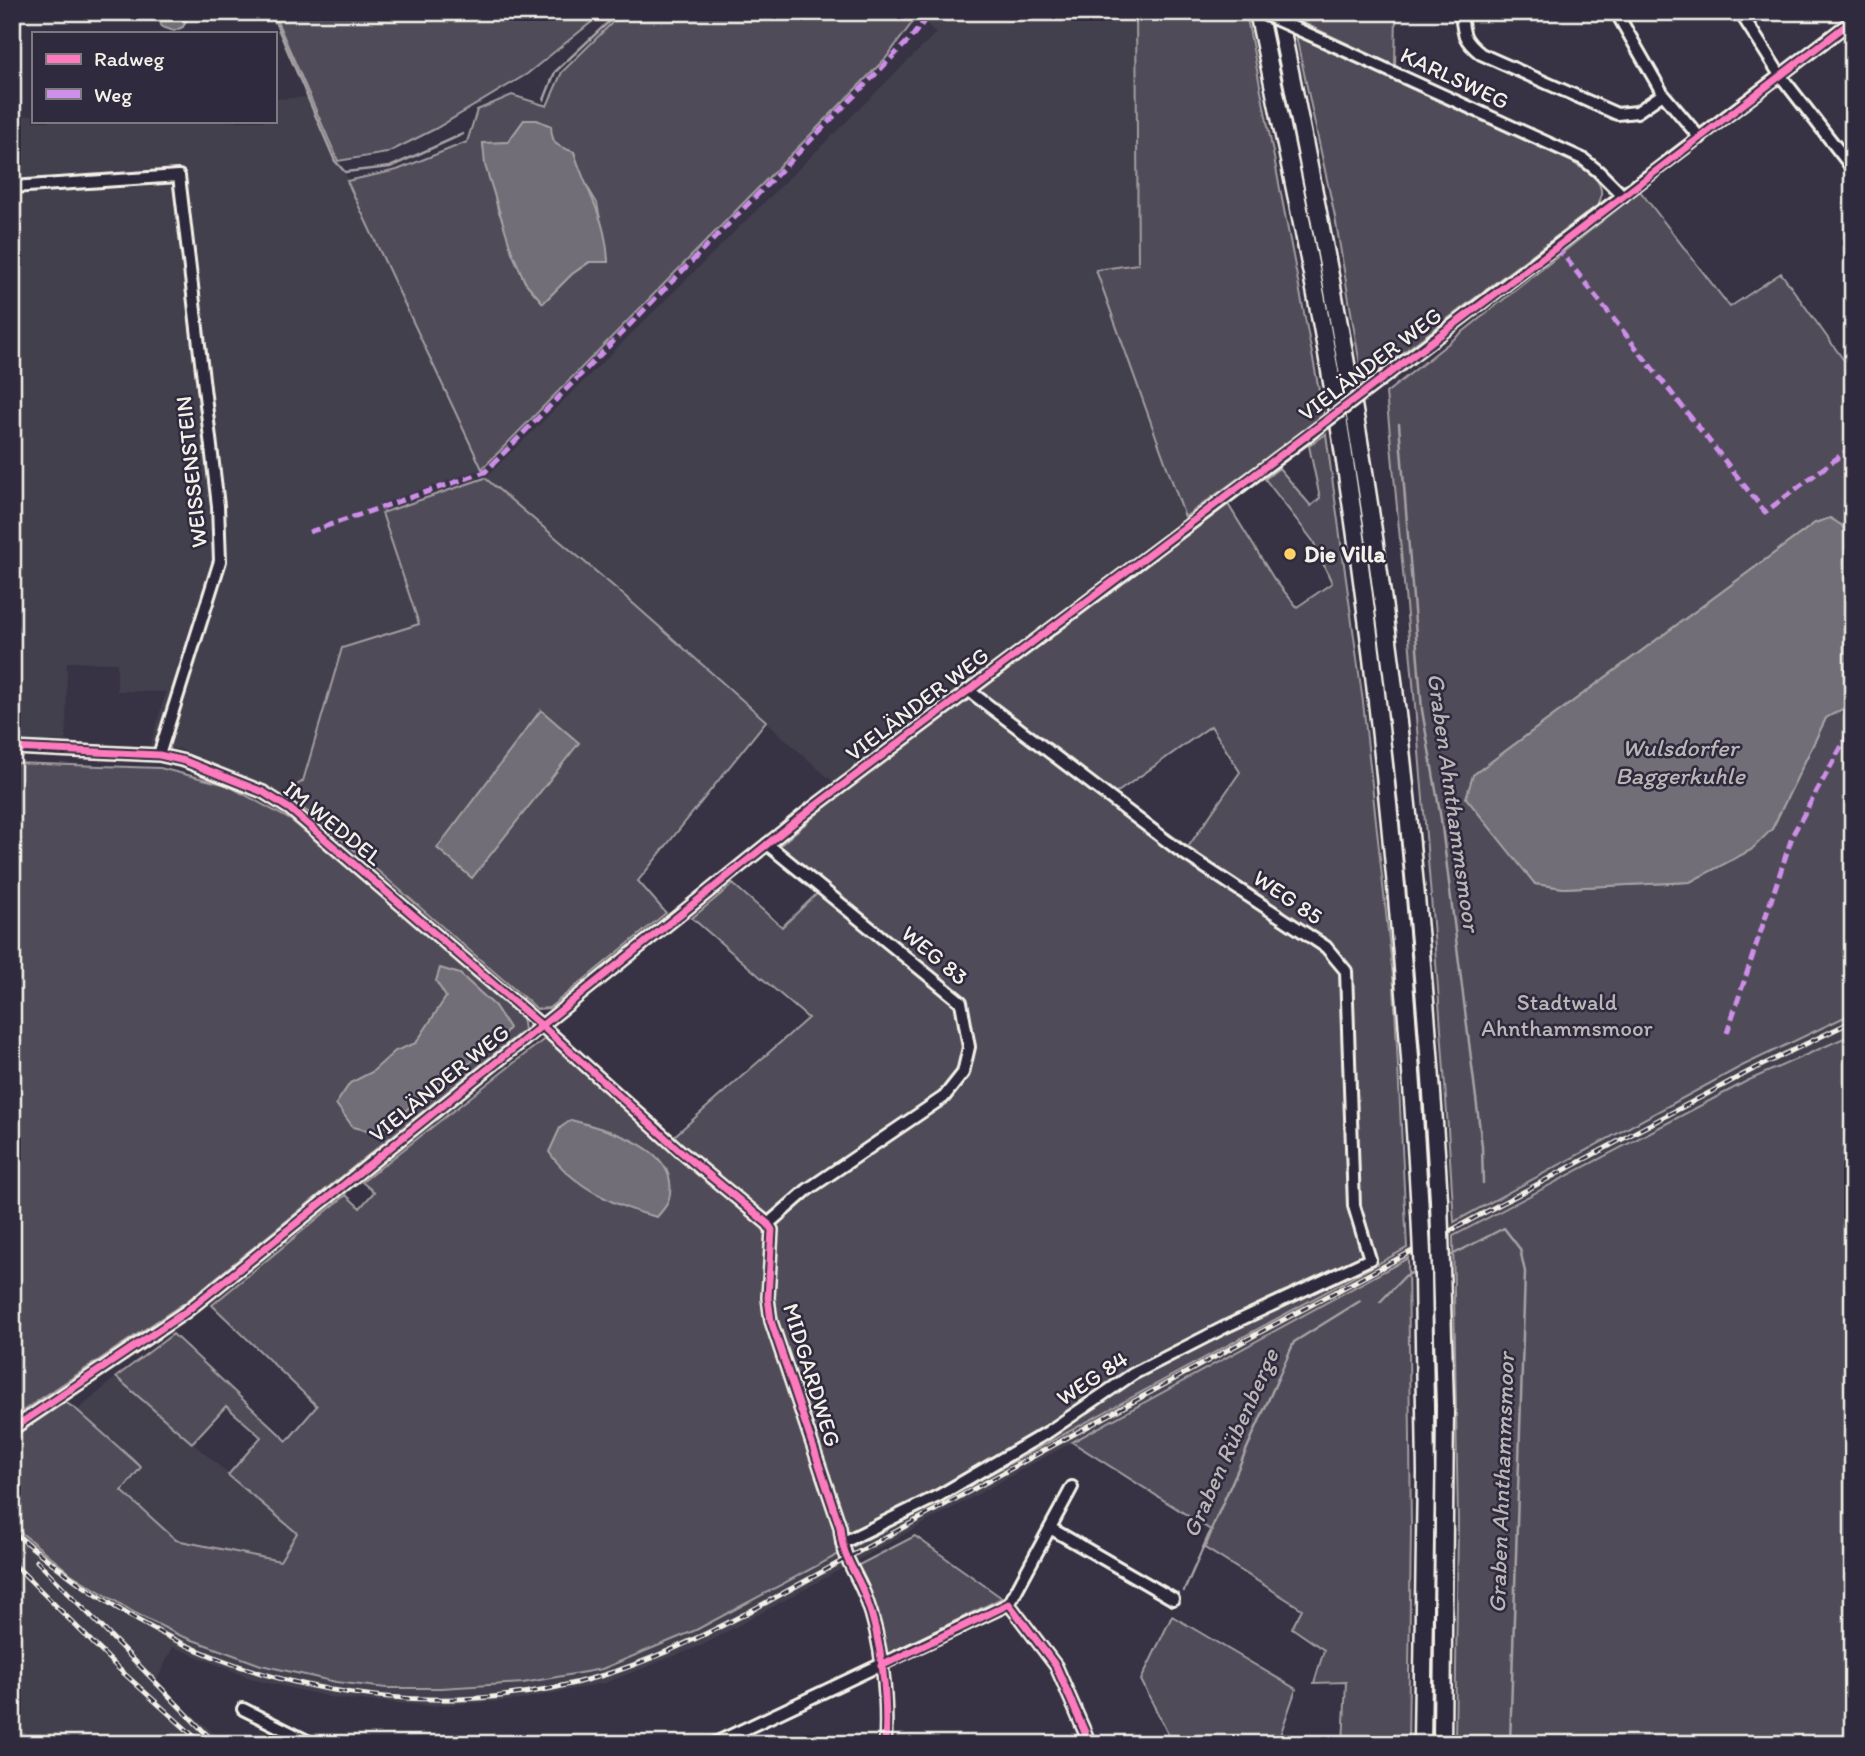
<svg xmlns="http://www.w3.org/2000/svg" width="1865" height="1756" font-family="Itim,sans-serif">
  <rect width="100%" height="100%" fill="#373244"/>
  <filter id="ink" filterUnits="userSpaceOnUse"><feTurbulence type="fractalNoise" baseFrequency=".0143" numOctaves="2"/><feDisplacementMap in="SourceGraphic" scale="14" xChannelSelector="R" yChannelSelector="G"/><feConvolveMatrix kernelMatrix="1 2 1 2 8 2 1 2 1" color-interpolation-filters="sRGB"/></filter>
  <g filter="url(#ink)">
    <path fill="#433f4e" d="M949,12H1136L1138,264L1097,271L1185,517L833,782L619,591L485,478L936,33L926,23L938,16H949Z
      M310,97L482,469L380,504L419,624L342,649L303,781L283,795L180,749L150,746L166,692L117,691V663L67,662L66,741H12V117L33,115V121H275V99Z
      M1853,1013V1034L1747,1081L1408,1258L703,1645L605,1683L520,1700L430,1706L334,1698L255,1680L173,1647L156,1682L226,1744H12V1525L71,1574L135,1613L179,1635L261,1665L336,1682L386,1688L696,1630L941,1501L1742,1066Z
      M116,1377L297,1533L280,1562L176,1540L122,1490L140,1467L78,1410Z"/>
    <path fill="#504b59" stroke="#a29ea0" stroke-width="2" fill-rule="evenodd" d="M12,12H21L14,117H12Z
      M273,12H604L527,74L435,129L387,153L338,161Z
      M623,12H920L886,58L482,469L347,181L397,170L467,142L477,110L512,95L547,106L562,72ZM524,120L551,138L556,146L574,152L582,178L597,203L608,261L590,262L572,274L543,303L525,282L512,252L506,228L498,210L483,144L508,142Z
      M1136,12L1246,13L1324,416L1185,517L1096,270L1138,264Z
      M1292,12H1396L1395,66L1293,18Z
      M1296,36L1570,161C1588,172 1608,180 1599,204L1363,383L1335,217Z
      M1640,191L1730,307L1781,273L1853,373V540L1841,525L1830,518L1815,523L1473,775L1535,884L1564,888L1690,882L1772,829L1826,718L1853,703V1013L1742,1066L1454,1222C1437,945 1413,669 1386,393Z
      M1326,434L1363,702L1394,986L1407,1248L941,1501L852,1547L776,1323L773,1275L775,1220L672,1138L808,1018L692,918L733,884L782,927L824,887L779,846L849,787L1226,501L1274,579L1297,607L1332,583L1313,541L1265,479L1279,468L1311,506L1320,498L1309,446ZM1211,726L1240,772L1188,847L1115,794Z
      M485,478L619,591L766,721L638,881L666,913L549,1008L537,1009L317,818L283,795L303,781L342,648L419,624L382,513Z
      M12,763L160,768L227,785L291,820L522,1016L524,1030L187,1301L12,1418Z
      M1853,1034V1744H1455L1458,1523L1453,1236L1747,1081Z
      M547,1037L765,1229L763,1296L769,1324L841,1553L696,1630L602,1669L523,1683L441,1688H386L336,1682L261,1665L179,1635L135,1613L71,1574L12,1525V1438L65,1402L77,1410L141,1467L122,1491L176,1540L280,1561L297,1533L228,1475L261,1437L226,1406L192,1443L116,1377L173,1334L287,1441L317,1406L212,1305L346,1195L360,1208L374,1192L362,1182Z
      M1408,1258L1411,1529L1408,1744H1343L1346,1682L1314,1683L1324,1650L1292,1628L1302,1609L1205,1548L1212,1531L1072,1442Z
      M915,1536L1002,1598L884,1656L871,1596L855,1567Z
      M1172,1616L1296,1689L1277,1744H1173L1141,1680Z"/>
    <path fill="#726e77" stroke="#a6a2a4" stroke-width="2" d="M156,12H190L183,27L174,31L162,27Z
      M524,120H537L551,126C552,146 557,146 574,152C587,194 606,215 608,262H589L572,274L543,303L525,282L512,252L485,165L483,143L508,142Z
      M1830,518L1841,525L1853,540V703L1826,718L1772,829L1751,850L1690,882L1564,888L1535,884L1466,798L1473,775L1815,523Z
      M541,710L579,743L472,878L437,848Z
      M440,968L460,974L495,1006L509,1028L502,1037L474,1060L418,1098L396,1121L375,1132L353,1127L336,1104L350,1083L372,1072L395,1051L416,1043L446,997L436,981Z
      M571,1120C607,1130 682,1147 669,1199C668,1205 661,1212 657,1217C618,1208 572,1186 549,1152L560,1128Z"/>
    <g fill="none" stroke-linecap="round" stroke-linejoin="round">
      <path stroke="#a6a2a4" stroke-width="2.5" d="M271,12L335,161L345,172L390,167L463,134
        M544,100L555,72L619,12
        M1399,424L1422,710L1441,819L1482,1146L1483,1183
        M1448,1257L1504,1228L1520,1249L1525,1272L1510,1744
        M1380,1302L1405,1276L1416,1271
        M1184,1591L1294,1342L1360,1301"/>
      <g stroke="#f4f1e8" stroke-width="16">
        <path id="minor" d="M1461,12C1463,34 1463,40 1481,54L1617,114L1637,112L1663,94
          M1616,12L1663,94L1700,138
          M1740,12L1780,75L1853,169
          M1324,41L1583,159L1598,171L1623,196
          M12,187L179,176L218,506L220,561L159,755
          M1387,375L1853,20
          M12,748L159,755L185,761L263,792L290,809L542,1026L680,1151L768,1224L772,1230L768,1298L771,1321L840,1527C843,1561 855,1569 866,1598C882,1640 888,1699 885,1744
          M767,844L961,1002L969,1047L963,1073L944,1097L807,1190L768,1224
          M12,1429L187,1311L811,809L1306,437
          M1050,1528L1173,1599
          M842,1543L940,1495L1048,1432L1133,1374L1225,1327L1370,1259L1354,1206L1346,971L1326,947L1176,848L968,690
          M1009,1604L1056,1666L1090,1744
          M243,1709L313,1744
          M713,1744L1009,1604L1072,1487"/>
      </g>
      <g stroke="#f4f1e8" stroke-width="21">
        <path id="highway" d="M1258,12C1288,155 1319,298 1342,442C1382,696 1405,954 1420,1211
          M1278,12C1315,193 1351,375 1377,558C1407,771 1426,985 1439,1200
          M1441,1267L1445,1406L1442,1744
          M1422,1744L1426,1473L1423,1275"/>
      </g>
      <use href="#minor" stroke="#2f2a3d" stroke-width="10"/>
      <use href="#highway" stroke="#2f2a3d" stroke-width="16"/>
      <g stroke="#f4f1e8" stroke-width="5">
        <path id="rail" d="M12,1531C61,1572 117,1612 175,1640C306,1702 463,1718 604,1675C653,1660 699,1638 745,1614L1266,1329L1750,1071L1853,1021
          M37,1561L216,1744
          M12,1562L118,1668L197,1739"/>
      </g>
      <use href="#rail" stroke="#2f2a3d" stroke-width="2.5" stroke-dasharray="8" stroke-linecap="butt"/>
      <g stroke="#f4f1e8" stroke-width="16" stroke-linecap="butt">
        <path id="minor-bridge" d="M1259,12L1324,41
          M1306,437L1387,375"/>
      </g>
      <g stroke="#f4f1e8" stroke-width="21" stroke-linecap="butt">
        <path id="highway-bridge" d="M1439,1200L1441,1267
          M1420,1211L1423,1275"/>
      </g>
      <use href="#minor-bridge" stroke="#2f2a3d" stroke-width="10"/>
      <use href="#highway-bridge" stroke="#2f2a3d" stroke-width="16"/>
      <path stroke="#ce8fe9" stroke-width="5" stroke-dasharray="10 5" stroke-linecap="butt" d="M1557,247L1765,512L1853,446
        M309,532L485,472L911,38L931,12
        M1727,1033L1793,834L1848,735L1853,733"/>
      <g stroke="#2f2a3d" stroke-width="11">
        <path id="cycleway" d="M12,748L159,755L185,761L263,792L290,809L542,1026L680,1151L768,1224L772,1230L768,1298L771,1321L840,1527C843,1561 855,1569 866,1598C882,1640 888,1699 885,1744
          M12,1429L187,1311L811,809L1557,247L1853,20
          M881,1666L1009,1604L1056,1666L1090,1744"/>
      </g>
      <use href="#cycleway" stroke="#fd7abc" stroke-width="7"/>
    </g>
  </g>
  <circle fill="#ffd166" stroke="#2f2a3d" stroke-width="2.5" cx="1290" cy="554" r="7"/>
  <g text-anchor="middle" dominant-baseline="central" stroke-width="5" stroke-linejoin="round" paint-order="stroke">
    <g font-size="23" fill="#f4f1e8" stroke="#2f2a3d">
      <text transform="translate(1455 78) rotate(25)">KARLSWEG</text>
      <text transform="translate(1370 364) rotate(-37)">VIELÄNDER WEG</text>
      <text transform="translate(191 472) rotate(-96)">WEISSENSTEIN</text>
      <text transform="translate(917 704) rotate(-37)">VIELÄNDER WEG</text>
      <text transform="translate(333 823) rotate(39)">IM WEDDEL</text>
      <text transform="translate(1288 897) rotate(34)">WEG 85</text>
      <text transform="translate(935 955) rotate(40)">WEG 83</text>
      <text transform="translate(439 1083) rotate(-39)">VIELÄNDER WEG</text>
      <text transform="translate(812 1375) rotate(73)">MIDGARDWEG</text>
      <text transform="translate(1092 1378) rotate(-33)">WEG 84</text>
    </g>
    <g font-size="23" font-weight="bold" fill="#f4f1e8" stroke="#2f2a3d" text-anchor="start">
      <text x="1304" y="554">Die Villa</text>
    </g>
    <g font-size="23" fill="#bbb7b6" stroke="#2f2a3d">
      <text x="1567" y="1002">Stadtwald<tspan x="1567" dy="26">Ahnthammsmoor</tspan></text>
    </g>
    <g font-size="24" font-style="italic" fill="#bab6b5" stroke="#2f2a3d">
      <text x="1680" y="747">Wulsdorfer<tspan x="1680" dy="28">Baggerkuhle</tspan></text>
      <text transform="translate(1454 802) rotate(82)">Graben Ahnthammsmoor</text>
      <text transform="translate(1230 1443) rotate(-66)">Graben Rübenberge</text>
      <text transform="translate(1501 1483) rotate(-88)">Graben Ahnthammsmoor</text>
    </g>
  </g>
  <rect width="1865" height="1756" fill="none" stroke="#2f2a3d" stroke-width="42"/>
  <rect x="21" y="21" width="1823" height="1714" fill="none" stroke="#f4f1e8" stroke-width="2.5" filter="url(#ink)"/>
  <rect x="32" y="32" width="245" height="91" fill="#2f2a3d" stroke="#7e7a81" stroke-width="2"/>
  <rect x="46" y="54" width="35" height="10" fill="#fd7abc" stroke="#7e7a81" stroke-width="2"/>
  <text x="94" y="66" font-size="21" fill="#f4f1e8">Radweg</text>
  <rect x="46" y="89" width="35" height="10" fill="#ce8fe9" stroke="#7e7a81" stroke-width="2"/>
  <text x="94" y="102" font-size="21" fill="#f4f1e8">Weg</text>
</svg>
